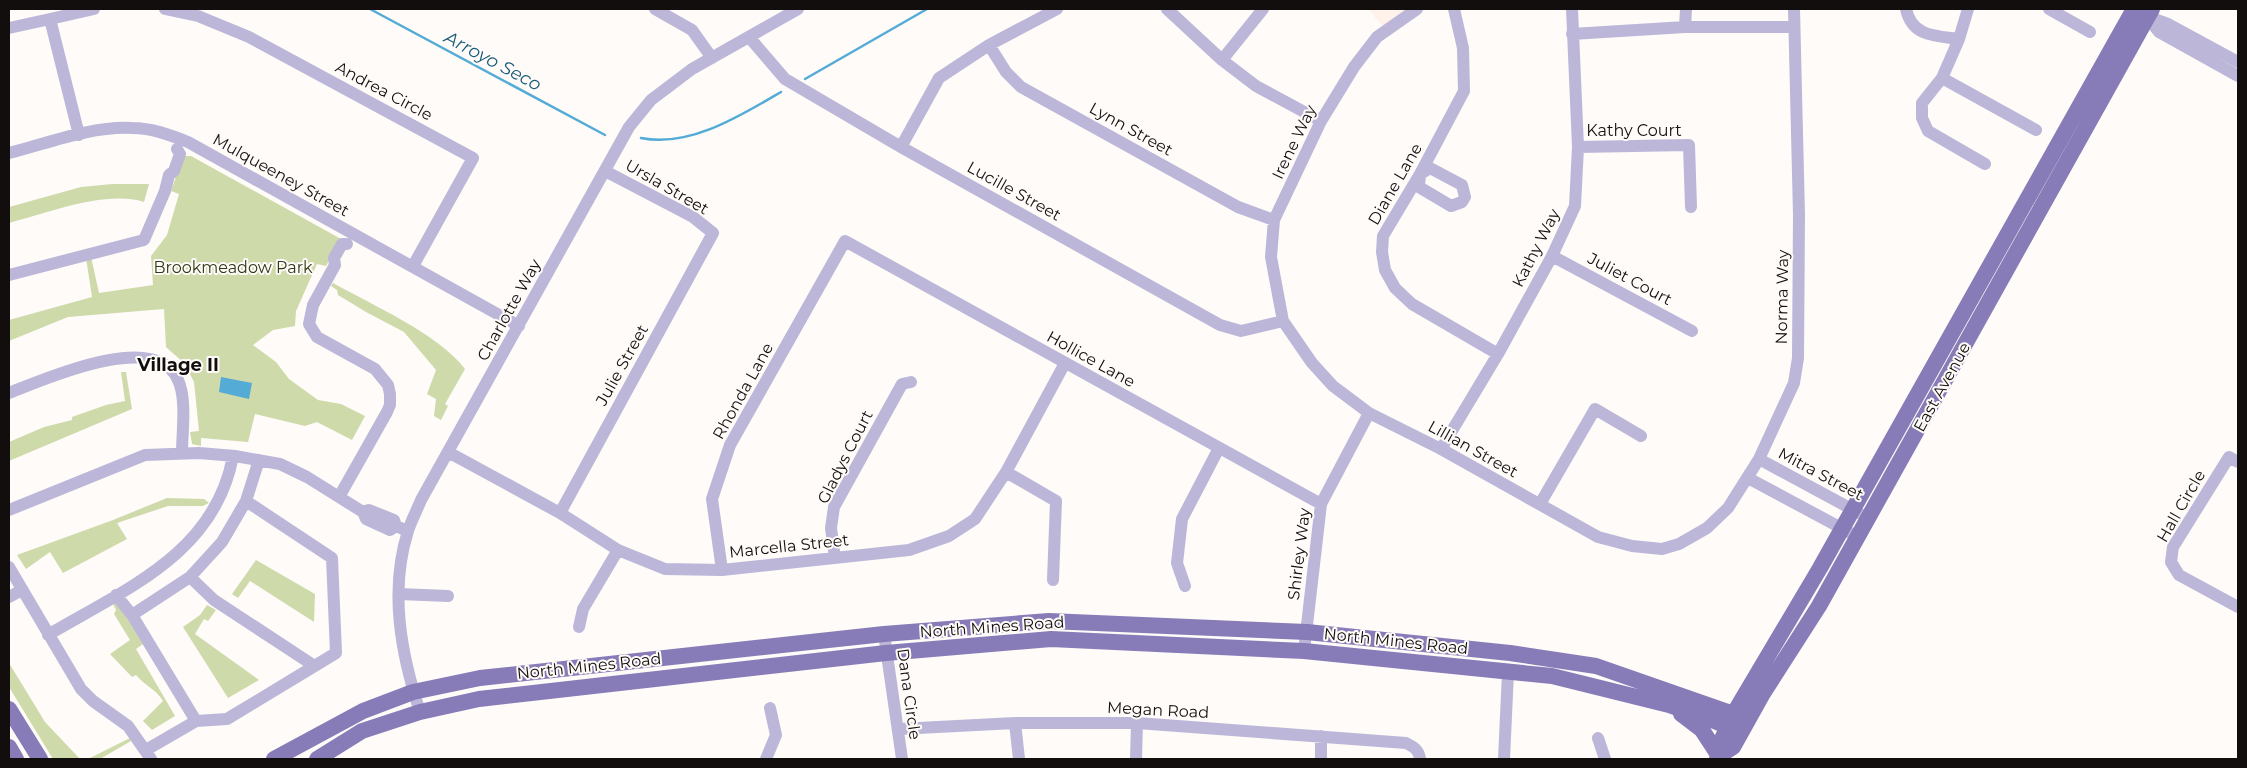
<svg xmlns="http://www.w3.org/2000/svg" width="2247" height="768" font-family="Montserrat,sans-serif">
  <rect width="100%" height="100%" fill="#fefbf9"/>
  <path fill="#fff2eb" d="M1368,9H1417L1386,30Z"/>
  <path fill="#cfdaab" d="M185,156H191L341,239L326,266L317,264L296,311L295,326L273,330L253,345L276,362L289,379L318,400L341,404L365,416L352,440L317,422L305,426L255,414L248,442L201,438V446L192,444L190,432L199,431L194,382L184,363L166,347L164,309L68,317L9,341V320L92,297L86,258L91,257L99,293L153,285L151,256L167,235L179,194L171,191L182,159Z
    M112,184H149L144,202C105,190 48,213 9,223V207L81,187Z
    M333,283C372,305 439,334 465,369L445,404L448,406L441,420L434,416L436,399L427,394L436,370L404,332L366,312L338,295L337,290L331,286Z
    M121,372H126L132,409L9,461V442L44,427L72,420V417L106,405L125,401Z
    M167,498L204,499L209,503L203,506H168L117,523L127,539L63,573L50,552L26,569L17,555L113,520Z
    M256,560L315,594L314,622L250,581L238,598L232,594Z
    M118,603L143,644L136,649L175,716L152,730L143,721L163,701C157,690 144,685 136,675L132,677L110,654L130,640L114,614L116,610L113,604Z
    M207,605L216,610L208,621L204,619L195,634L259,680L228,698L183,627L200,615Z
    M9,663L45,722L80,759H53L9,687Z
    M130,738L131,741L100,759H88Z"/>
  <path fill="#54abd6" d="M221,377L252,383L249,399L219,392Z"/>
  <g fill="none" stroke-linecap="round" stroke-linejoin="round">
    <path stroke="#54abd6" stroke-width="2.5" d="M370,9L605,135
      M805,79L927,9
      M641,138C689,148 740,116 781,92"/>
    <path stroke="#bcb7d8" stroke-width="12" d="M165,9L198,16L249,37L473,158L413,266
      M655,9L692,30L712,58
      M1167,9L1222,60L1256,86L1321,121
      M1417,9L1377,37L1354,67L1321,121L1274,220L1271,257L1283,321L1312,363L1333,386L1369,413L1441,449L1598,537L1632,546L1662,549L1679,544L1707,528L1728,508L1759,459L1794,383L1798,358L1799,215L1794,9
      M1454,9L1463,48L1464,91L1420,174L1383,236L1382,252L1385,270L1395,288L1412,304L1498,354
      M1906,9C1912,37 1936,36 1959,39
      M1968,9L1959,39L1942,78L1922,103V118L1928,131L1985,164
      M2049,9L2090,32
      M2140,14L2168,24L2238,62
      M2148,18L2159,32L2238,76
      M1685,27L1686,9
      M9,28L50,19
      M1572,34L1685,27H1793
      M749,37L785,79L901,147L1220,325L1241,331L1283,321
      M989,45L1006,72L1021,87L1238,207L1274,220
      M1222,60L1263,9
      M1942,78L2036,130
      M79,135L50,19L94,9
      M901,147L939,78L989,45L1057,9
      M1578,147L1689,145L1691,207
      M9,153C48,143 91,126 132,128C152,128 170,135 188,142L519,326
      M1430,168L1462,185L1465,197L1462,202L1451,206L1419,187L1420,174Z
      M1552,256L1692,331
      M9,275L144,240L165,191L169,175L174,171L180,154L177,149
      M9,393C45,379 156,329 178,380C187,399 182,432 182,453
      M1441,449L1498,354L1552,256L1575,206L1578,147L1572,9
      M448,452L560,513L618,550L665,569L722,570L909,550L949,536L975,519L1006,472L1065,363
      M1759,459L1859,513
      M2238,462L2229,457L2173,547L2171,562L2179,575L2238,607
      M1006,472L1056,501L1053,580
      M1748,478L1858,537
      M339,497L387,412L390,405V394L388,385L375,369L317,337L309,324L313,305L335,265L334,258L342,244H347
      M1540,504L1595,409L1641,436
      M9,510L145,455L199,453L235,456L280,464L307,477L363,512L366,519L390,530L396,526
      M363,512L369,510L394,520L396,526L403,529
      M560,513L713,233L693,217L605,171
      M835,558L831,528L834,507L902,384L911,382
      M9,567L81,689L93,701L128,726L151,759
      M722,570L712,499L730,445L845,241L1321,504
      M190,577L214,600L313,665
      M1185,586L1177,563L1182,519L1219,448
      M399,594L448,596
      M116,595L132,615L196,721
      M9,597L22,590
      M132,615L190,577L222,542L246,501L259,460
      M579,627L583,609L618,550
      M884,634L902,759
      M48,635C125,589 215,554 233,456
      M1304,651L1321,504L1369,413
      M420,712C401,654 389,591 408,531C411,521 417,510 421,500L629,127L651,100L692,69L798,9
      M1015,723L1019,759
      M899,729L1015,723H1137L1406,743C1414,747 1419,750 1420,759
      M1598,738L1605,759
      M146,750L196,721L227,719L336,653L332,558L246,501
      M766,759L776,735L770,708
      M1136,759L1137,723
      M1321,759V736
      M1504,759L1508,672"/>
    <path stroke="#877cb7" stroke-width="16" d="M9,709L40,759
      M1681,714L1702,730L1719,756
      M9,747L16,759
      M1719,756L1733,747L1762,695L1819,606L2152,9
      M274,759L363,711L413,692L480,678L884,634L1049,621L1307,632L1510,653L1596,666L1748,719
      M317,759L362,731L420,712L479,699L886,653L1051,639L1304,651L1552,676L1669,705L1717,722L1741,732
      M1717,759L1721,741L1734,713L1820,568L2134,9"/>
  </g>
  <g text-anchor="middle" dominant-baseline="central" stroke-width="4" stroke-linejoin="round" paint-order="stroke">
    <g font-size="16" fill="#110e0d" stroke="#fefbf9">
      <text transform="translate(384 91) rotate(28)">Andrea Circle</text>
      <text transform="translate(1131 129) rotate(29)">Lynn Street</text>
      <text x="1634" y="130">Kathy Court</text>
      <text transform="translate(1294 142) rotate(-64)">Irene Way</text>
      <text transform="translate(281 175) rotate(29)">Mulqueeney Street</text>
      <text transform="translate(1395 184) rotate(-60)">Diane Lane</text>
      <text transform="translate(667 187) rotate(30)">Ursla Street</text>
      <text transform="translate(1014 191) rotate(29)">Lucille Street</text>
      <text transform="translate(1536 248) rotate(-63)">Kathy Way</text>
      <text transform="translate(1630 279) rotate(28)">Juliet Court</text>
      <text transform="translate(1782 297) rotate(-89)">Norma Way</text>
      <text transform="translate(509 310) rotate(-61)">Charlotte Way</text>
      <text transform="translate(1091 359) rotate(29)">Hollice Lane</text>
      <text transform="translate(622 365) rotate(-61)">Julie Street</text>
      <text transform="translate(1942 387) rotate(-61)">East Avenue</text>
      <text transform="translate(743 391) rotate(-61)">Rhonda Lane</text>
      <text transform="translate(1473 449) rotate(29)">Lillian Street</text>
      <text transform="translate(845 457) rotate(-63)">Gladys Court</text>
      <text transform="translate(1821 474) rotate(28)">Mitra Street</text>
      <text transform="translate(2181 506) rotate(-60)">Hall Circle</text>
      <text transform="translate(789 546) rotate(-6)">Marcella Street</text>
      <text transform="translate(1299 554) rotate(-83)">Shirley Way</text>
      <text transform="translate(992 627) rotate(-4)">North Mines Road</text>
      <text transform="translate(1396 641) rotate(6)">North Mines Road</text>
      <text transform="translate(589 666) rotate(-6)">North Mines Road</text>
      <text transform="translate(909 694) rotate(82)">Dana Circle</text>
      <text transform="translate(1158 710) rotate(3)">Megan Road</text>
    </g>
    <g font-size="16" fill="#313816" stroke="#fefbf9">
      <text x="233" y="267">Brookmeadow Park</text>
    </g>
    <g font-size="18" font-style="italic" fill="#175b78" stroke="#fefbf9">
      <text transform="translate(493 61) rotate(28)">Arroyo Seco</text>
    </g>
    <g font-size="18" font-weight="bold" fill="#110e0d" stroke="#fefbf9">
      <text x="178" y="365">Village II</text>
    </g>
  </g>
  <rect width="2247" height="768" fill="none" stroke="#110e0d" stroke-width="20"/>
</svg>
